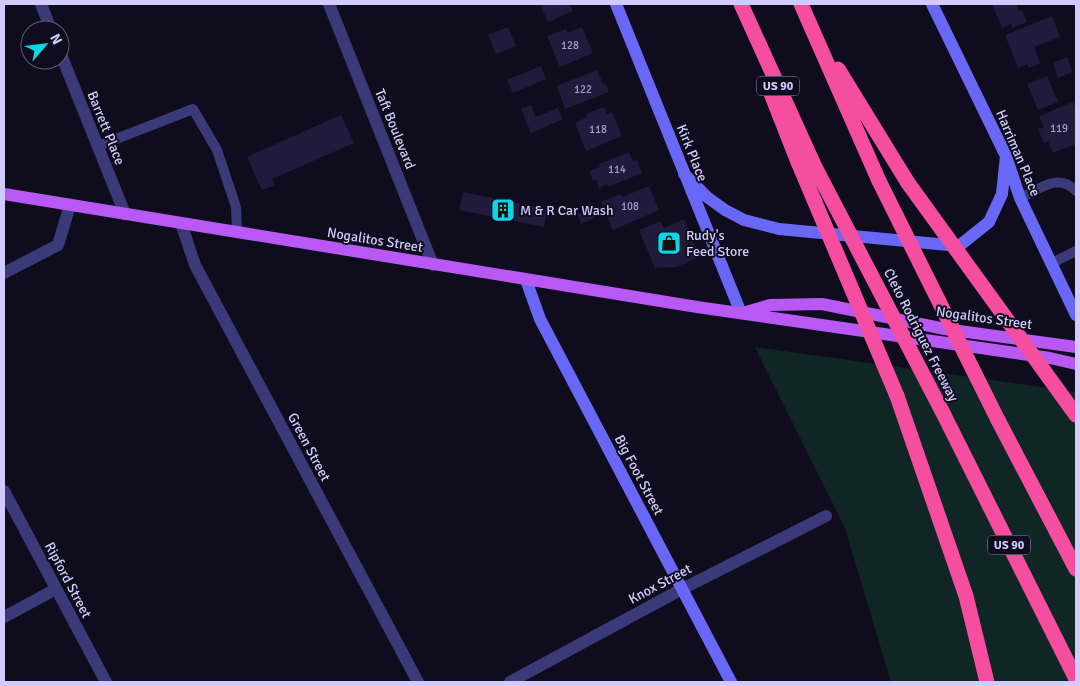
<svg xmlns="http://www.w3.org/2000/svg" width="1080" height="686" font-family="Signika,sans-serif">
  <rect width="100%" height="100%" fill="#0f0d1d"/>
  <path fill="#102625" d="M755,347L1076,392V682H891L845,528Z"/>
  <path fill="#201a3d" d="M540,4H570L573,11L548,22Z
    M992,4H1016L1019,11L1022,10L1027,22L1012,28L1011,24L1002,28Z
    M1052,16L1060,37L1034,47L1040,63L1029,68L1027,64L1018,68L1005,35Z
    M508,27L516,46L496,54L488,35Z
    M582,27L593,53L560,67L547,36L566,29L567,33Z
    M1067,57L1072,72L1058,78L1053,63Z
    M541,66L546,79L513,93L507,80Z
    M597,70L603,84L605,83L609,92L565,109L557,86Z
    M1047,76L1058,102L1038,110L1027,84Z
    M1073,102L1076,109V144L1053,153L1048,141L1044,143L1038,129L1044,127L1039,116Z
    M531,105L536,117L558,108L563,119L531,133L521,109Z
    M604,107L607,114L612,112L622,136L586,151L575,123L587,117L586,114Z
    M341,115L354,143L272,179L275,185L262,190L247,157Z
    M629,152L633,161L637,160L642,173L608,187L607,184L599,188L596,179L593,181L589,171L600,167L599,164Z
    M649,186L659,210L613,230L601,202L621,194L622,197Z
    M463,192L547,209L544,227L459,210Z
    M594,207L598,216L581,224L577,214Z
    M684,219L700,257L676,267L655,268L639,230L661,221L664,228Z"/>
  <g fill="none" stroke-linecap="round" stroke-linejoin="round">
    <path stroke="#3b3a79" stroke-width="10" d="M98,146L193,109L217,150L236,207L237,232
      M1020,198C1040,189 1059,172 1076,191
      M1052,263L1076,251"/>
    <path stroke="#3b3a79" stroke-width="12" d="M41,4L51,30
      M329,4L433,265
      M60,52L125,214
      M181,223L195,265L418,682
      M4,273L58,245L70,205
      M4,491L106,682
      M4,617L56,589
      M510,682L682,589L826,516"/>
    <path stroke="#6968f6" stroke-width="12" d="M616,4L741,313
      M932,4L1006,156L1020,198L1076,315
      M684,174L707,197L725,210L744,220L779,229L959,246L989,222L1002,194L1006,156
      M526,280L540,319L731,682"/>
    <path stroke="#b859f6" stroke-width="12" d="M4,194L697,307L1050,358L1076,364
      M746,312L770,305L822,304L945,329L1076,347"/>
    <path stroke="#f54ea1" stroke-width="15" d="M741,4L815,167
      M801,4L879,181
      M838,69L908,183
      M770,91L798,162
      M897,396L966,596L987,682
      M942,411L1076,679
      M998,420L1076,569"/>
    <path stroke="#f54ea1" stroke-width="15" d="M798,162L897,396
      M815,167L942,411
      M879,181L998,420
      M908,183L1076,415"/>
  </g>
  <defs>
    <g id="building-square" transform="scale(1.25)"><rect x="-9" y="-9" width="18" height="18" rx="4" fill="#0dd5e6" stroke="#0f0d1d"/><path d="M-4-6H4V6H1V3H-1V6H-4ZM-2.5-4.3h1.7v1.8h-1.7ZM.8-4.3h1.7v1.8H.8ZM-2.5-1h1.7V.8h-1.7ZM.8-1h1.7V.8H.8Z" fill="#111"/></g>
    <g id="shop-square" transform="scale(1.25)"><rect x="-9" y="-9" width="18" height="18" rx="4" fill="#0dd5e6" stroke="#0f0d1d"/><path d="M-5-2.5h2.3a2.7 3.5 0 0 1 5.4 0H5L5.5 6h-11ZM-1.5-2.5h3a1.5 2.3 0 0 0-3 0Z" fill="#111"/></g>
  </defs>
  <g fill-rule="evenodd">
    <use href="#building-square" x="503" y="210"/>
    <use href="#shop-square" x="669" y="243"/>
  </g>
  <g text-anchor="middle" dominant-baseline="central" stroke-width="4" stroke-linejoin="round" paint-order="stroke">
    <g font-size="11" fill="#a49fcc">
      <text x="570" y="45">128</text>
      <text x="583" y="89">122</text>
      <text x="1059" y="128">119</text>
      <text x="598" y="129">118</text>
      <text x="617" y="169">114</text>
      <text x="630" y="206">108</text>
    </g>
    <g fill="#0f0d1d" stroke="#9692b9" stroke-width="1">
      <rect x="757" y="76.5" width="42" height="19" rx="4"/>
      <rect x="988" y="535.5" width="42" height="19" rx="4"/>
    </g>
    <g font-size="12" font-weight="bold" fill="#d0cbfc">
      <text x="778" y="86">US 90</text>
      <text x="1009" y="545">US 90</text>
    </g>
    <g font-size="14" fill="#d0cbfc" stroke="#0f0d1d">
      <text transform="translate(106 128) rotate(68)">Barrett Place</text>
      <text transform="translate(395 129) rotate(68)">Taft Boulevard</text>
      <text transform="translate(692 153) rotate(68)">Kirk Place</text>
      <text transform="translate(1018 153) rotate(67)">Harriman Place</text>
      <text transform="translate(375 240) rotate(9)">Nogalitos Street</text>
      <text transform="translate(984 318) rotate(8)">Nogalitos Street</text>
      <text transform="translate(921 335) rotate(63)">Cleto Rodriguez Freeway</text>
      <text transform="translate(309 447) rotate(62)">Green Street</text>
      <text transform="translate(639 475) rotate(62)">Big Foot Street</text>
      <text transform="translate(68 580) rotate(62)">Ripford Street</text>
      <text transform="translate(660 584) rotate(-28)">Knox Street</text>
    </g>
    <g font-size="14" fill="#d0cbfc" stroke="#0f0d1d" text-anchor="start">
      <text x="520" y="210">M &amp; R Car Wash</text>
      <text x="686" y="235">Rudy's<tspan x="686" dy="16">Feed Store</tspan></text>
    </g>
  </g>
  <rect width="1080" height="686" fill="none" stroke="#d0cbfc" stroke-width="10"/>
  <g transform="translate(45 45) rotate(62)"><circle r="24" fill="#0f0d1d" stroke="#5c5976"/>
  <path d="M0-4L9 19L0 12L-9 19Z" fill="#0dd5e6"/>
  <text y="-8" font-size="14" font-weight="bold" text-anchor="middle" fill="#d0cbfc">N</text>
  </g>
</svg>
